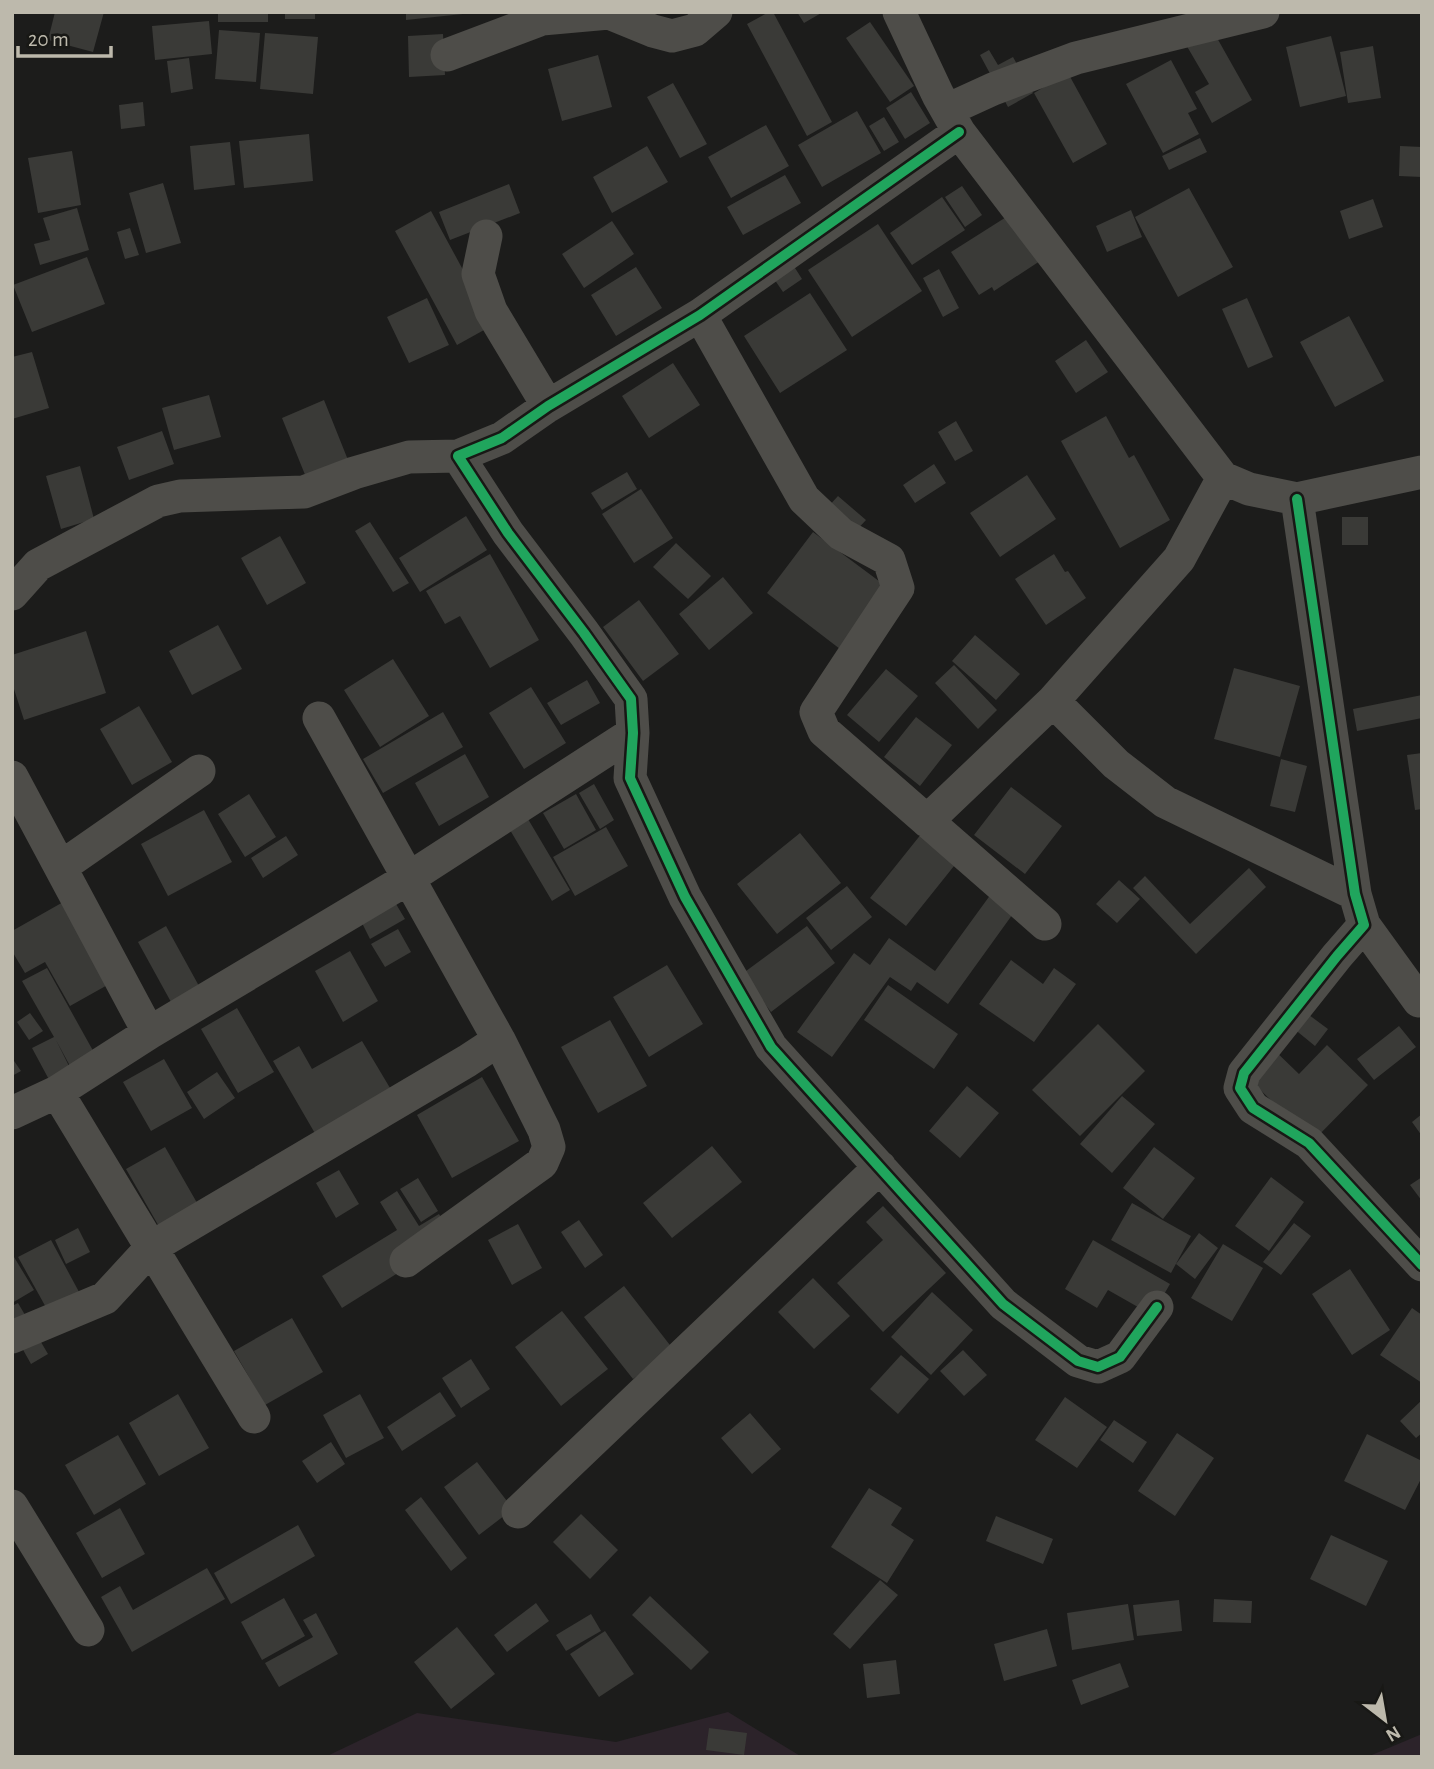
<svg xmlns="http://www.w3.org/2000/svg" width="1434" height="1769" font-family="'Alegreya Sans',sans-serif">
  <rect width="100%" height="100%" fill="#1c1c1b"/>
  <path fill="#2c232a" d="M728,1712L802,1757H325L417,1713L616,1742Z
    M1422,1734V1757H1367Z"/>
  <path fill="#3a3a37" d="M55,12H104L93,52L48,40Z
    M218,12H268V22H218Z
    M285,12H315V19H285Z
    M406,12H463V14L406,20Z
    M769,12H773L832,122L807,136L747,24Z
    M797,12H823L804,23Z
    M209,21L212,54L155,60L152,26Z
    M870,22L914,86L890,102L846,38Z
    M1212,29L1252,100L1212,123L1195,92L1209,84L1185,43Z
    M219,30L260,33L256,82L215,79Z
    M265,33L318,37L313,94L260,89Z
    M443,34L445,75L409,77L408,36Z
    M1331,36L1346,96L1300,107L1286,47Z
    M1373,46L1381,98L1348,103L1340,52Z
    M989,50L998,65L1013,57L1033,93L1008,107L980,55Z
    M598,55L612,107L562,121L548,69Z
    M189,58L193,89L171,93L167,61Z
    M1171,60L1197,109L1188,113L1199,134L1163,153L1126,84Z
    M1068,73L1107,144L1073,163L1034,93Z
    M673,83L707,144L680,158L647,97Z
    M911,92L930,123L905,139L886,108Z
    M143,102L145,126L121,129L119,105Z
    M857,111L881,153L822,187L798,145Z
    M884,117L899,142L884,151L869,126Z
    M766,125L789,166L731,198L708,157Z
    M309,134L313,181L244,188L239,141Z
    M1200,138L1207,152L1169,170L1162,156Z
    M230,142L235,185L194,190L190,146Z
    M647,146L668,182L612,213L593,177Z
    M1400,146L1422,147V177L1399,176Z
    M72,151L81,205L38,213L28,158Z
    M785,175L801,203L743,235L727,207Z
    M163,183L181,243L146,253L129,193Z
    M509,184L520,213L450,240L439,212Z
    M962,186L982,215L965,227L945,197Z
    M1189,188L1233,267L1178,297L1135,217Z
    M942,197L965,230L912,265L890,233Z
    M1373,199L1383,227L1349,239L1340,211Z
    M77,208L89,250L40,265L34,244L50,240L43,218Z
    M1131,210L1142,237L1107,252L1096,226Z
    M431,211L493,325L457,345L395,231Z
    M1011,214L1040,261L994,291L992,287L979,295L951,252Z
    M612,221L634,254L584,288L562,254Z
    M878,224L922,291L852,337L808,270Z
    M130,228L139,255L125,259L117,232Z
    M87,257L105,304L32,332L13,285Z
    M788,257L802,279L783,292L768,270Z
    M636,267L662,308L616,336L591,295Z
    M939,269L959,308L943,317L923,278Z
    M810,293L847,350L780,393L744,336Z
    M427,298L449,345L409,363L387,317Z
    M1247,298L1273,357L1248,368L1222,309Z
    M1349,316L1384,381L1335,407L1300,342Z
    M1086,340L1108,372L1076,393L1055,361Z
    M32,352L49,408L12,419V357Z
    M673,363L700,405L649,438L622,396Z
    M209,395L221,437L174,450L162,408Z
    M324,400L352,470L310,487L282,418Z
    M1106,416L1129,458L1134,455L1170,520L1120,548L1061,441Z
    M956,421L973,451L955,461L938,432Z
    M162,431L174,464L129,480L117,447Z
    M934,464L946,483L915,503L903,485Z
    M80,466L94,519L61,529L46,476Z
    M627,472L637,489L602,510L591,493Z
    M1027,475L1056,519L1000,557L970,513Z
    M641,489L673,538L634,563L602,514Z
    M838,496L866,520L853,534L826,509Z
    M466,516L487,550L420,592L399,558Z
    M1342,517H1368V545H1342Z
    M370,522L409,583L393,592L355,531Z
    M813,532L887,587L840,649L767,593Z
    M280,536L306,583L267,605L241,558Z
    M676,543L711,576L688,599L653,567Z
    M490,554L539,640L490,668L460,616L445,624L426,591Z
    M1054,554L1065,572L1068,571L1086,598L1046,625L1015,579Z
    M723,577L753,613L709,650L679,614Z
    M639,600L679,654L643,681L603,627Z
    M218,625L242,669L192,695L169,651Z
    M86,631L106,693L24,720L12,683V655Z
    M975,635L1020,674L996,700L952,661Z
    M393,659L429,716L380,747L344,690Z
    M954,665L997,710L978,729L935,683Z
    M1234,668L1300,686L1280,757L1214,739Z
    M886,669L918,696L879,742L847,715Z
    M587,680L600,703L561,725L547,703Z
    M531,687L566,743L524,769L489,713Z
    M1422,695V718L1357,731L1353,709Z
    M139,706L172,762L132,785L100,729Z
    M443,712L463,747L383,793L363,759Z
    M916,717L952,745L920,786L884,757Z
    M1422,753V809L1415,810L1407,755Z
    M465,754L489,797L439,826L415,783Z
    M1281,759L1307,766L1295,812L1270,806Z
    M594,784L614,820L600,829L579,793Z
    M1011,787L1062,826L1025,874L974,835Z
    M249,794L276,837L245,857L218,814Z
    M576,794L596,830L564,849L543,813Z
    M204,810L232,862L168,896L141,844Z
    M528,819L570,890L552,901L510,830Z
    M606,827L628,866L575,896L553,857Z
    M800,833L841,883L777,934L737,884Z
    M922,833L958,861L906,926L870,898Z
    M286,836L298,855L263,878L251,858Z
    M1249,868L1266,887L1196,954L1133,888L1145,876L1190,924Z
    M1119,880L1140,899L1117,923L1096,904Z
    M847,886L872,917L831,950L806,918Z
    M991,894L1015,911L948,1004L917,982L911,991L890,977L832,1057L797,1032L854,953L870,965L889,938L935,971Z
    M65,901L111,983L70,1006L45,962L25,973L12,951V931Z
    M396,904L405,919L370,939L362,923Z
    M166,926L199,986L171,1002L138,942Z
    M807,926L835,963L771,1012L742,974Z
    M398,929L411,952L385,967L371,944Z
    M350,951L378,1001L343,1022L315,971Z
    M1011,960L1043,984L1054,968L1076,984L1034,1042L979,1004Z
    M667,965L703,1024L649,1057L613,997Z
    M47,968L101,1065L77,1079L56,1040L74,1076L53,1087L32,1048L54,1037L22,981Z
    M888,985L958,1034L934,1069L864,1020Z
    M237,1008L274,1072L238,1093L201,1029Z
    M1305,1012L1328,1029L1315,1046L1293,1028Z
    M30,1013L43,1031L29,1040L17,1022Z
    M610,1020L647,1086L598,1113L561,1047Z
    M1098,1024L1145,1071L1080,1136L1032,1090Z
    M1399,1026L1416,1047L1374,1080L1357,1059Z
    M362,1041L396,1098L320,1142L273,1061L299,1046L312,1069Z
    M1269,1045L1299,1074L1327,1045L1368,1085L1313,1141L1242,1072Z
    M12,1058L21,1071L12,1076Z
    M164,1059L192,1108L151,1131L123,1082Z
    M217,1072L235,1098L204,1119L187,1092Z
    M482,1077L519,1141L452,1178L417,1115Z
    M967,1086L999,1113L960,1158L929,1131Z
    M1122,1096L1155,1124L1112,1173L1080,1144Z
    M1422,1114V1136L1412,1122Z
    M712,1146L742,1182L672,1238L643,1203Z
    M165,1147L204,1215L165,1237L126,1169Z
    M1154,1147L1195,1178L1163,1219L1123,1188Z
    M339,1170L359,1204L336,1218L316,1183Z
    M1271,1177L1304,1202L1269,1251L1235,1226Z
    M1422,1177V1201L1410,1185Z
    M418,1178L438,1211L421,1222L400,1189Z
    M397,1191L419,1226L439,1214L456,1242L409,1266L342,1308L322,1276L397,1230L380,1202Z
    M1132,1203L1191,1236L1171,1273L1111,1240Z
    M883,1206L946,1273L883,1332L837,1283L883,1240L866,1222Z
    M579,1220L603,1255L585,1268L561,1232Z
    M1294,1223L1311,1236L1281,1275L1263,1262Z
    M518,1224L542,1268L512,1285L488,1240Z
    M78,1228L90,1252L66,1264L55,1240Z
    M1199,1233L1218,1248L1195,1279L1176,1264Z
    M51,1240L85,1303L53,1320L18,1257Z
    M1093,1240L1170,1284L1152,1315L1108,1290L1097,1308L1065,1289Z
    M1223,1244L1263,1268L1232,1321L1191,1298Z
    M14,1257L34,1290L12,1303V1258Z
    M1350,1269L1390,1330L1352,1355L1312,1294Z
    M813,1278L850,1316L814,1349L778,1312Z
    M624,1286L673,1349L633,1379L584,1317Z
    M932,1292L973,1330L931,1375L891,1337Z
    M18,1303L48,1354L31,1364L12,1330V1306Z
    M1412,1308L1422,1315V1383L1380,1355Z
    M562,1311L608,1369L561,1406L515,1347Z
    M292,1318L323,1372L265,1405L234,1351Z
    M963,1350L987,1375L964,1396L940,1371Z
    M901,1355L929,1379L898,1414L870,1389Z
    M471,1359L490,1389L461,1408L442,1378Z
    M440,1392L456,1416L402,1451L387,1427Z
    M178,1394L209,1448L159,1476L129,1423Z
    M360,1394L384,1438L346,1458L323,1415Z
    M1065,1397L1107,1427L1077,1468L1035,1440Z
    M1422,1400V1433L1416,1438L1400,1421Z
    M750,1413L781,1449L752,1474L721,1438Z
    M1114,1420L1147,1442L1133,1463L1100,1440Z
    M1177,1433L1214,1458L1175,1516L1138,1491Z
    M1367,1434L1422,1461V1477L1405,1510L1344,1481Z
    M118,1435L146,1484L94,1515L65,1465Z
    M331,1442L345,1464L317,1483L302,1461Z
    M477,1462L513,1509L479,1535L444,1487Z
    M869,1488L902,1508L891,1525L914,1540L887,1583L831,1547Z
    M421,1497L467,1558L451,1571L405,1510Z
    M120,1508L145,1554L102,1578L76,1533Z
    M581,1514L618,1550L590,1579L553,1542Z
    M996,1516L1053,1539L1043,1564L986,1541Z
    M298,1525L315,1556L231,1604L214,1573Z
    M1331,1535L1388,1561L1366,1606L1310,1579Z
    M207,1568L225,1599L132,1652L101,1597L120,1586L133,1610Z
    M880,1580L898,1595L850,1649L833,1634Z
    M650,1596L709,1652L691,1670L632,1615Z
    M284,1598L305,1636L262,1660L241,1622Z
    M1214,1599L1252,1601L1251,1623L1213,1622Z
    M1179,1600L1182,1631L1137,1636L1133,1605Z
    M536,1603L549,1621L507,1652L494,1635Z
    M1128,1604L1134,1640L1072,1650L1067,1613Z
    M316,1613L338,1654L279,1687L265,1663L313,1637L303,1620Z
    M591,1614L601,1631L566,1651L556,1635Z
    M457,1627L495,1674L451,1709L414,1662Z
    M1047,1629L1057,1666L1004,1681L994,1644Z
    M605,1631L634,1674L599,1697L570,1654Z
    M896,1660L900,1694L867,1698L863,1664Z
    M1120,1663L1129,1687L1081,1705L1072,1680Z
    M709,1728L747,1733L744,1755L706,1750Z"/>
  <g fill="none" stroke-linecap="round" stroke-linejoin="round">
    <path stroke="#4e4d49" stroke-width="33" d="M899,12L938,95L959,132L1223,478L1249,489L1297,499L1422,472
      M447,55L542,19L609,13L653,31L672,36L695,30L716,12
      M947,110L993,89L1076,58L1263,12
      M959,132L700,315L548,406L502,438L458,456L508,533L584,633L631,699L633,733L630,778L685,897L771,1047L1003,1304L1078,1361L1098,1367L1120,1357L1157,1307
      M486,236L478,274L491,311L548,406
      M700,315L804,499L841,534L889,560L898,588L816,712L824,731L1045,924
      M1297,499L1355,894L1364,925L1337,956L1244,1073L1240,1088L1253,1108L1309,1143L1422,1265
      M12,594L38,565L158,501L180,496L304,492L354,473L409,457L458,456
      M1053,701L1116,764L1165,802L1355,894
      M319,718L499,1040L544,1130L549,1147L542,1163L406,1261
      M12,777L149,1033
      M927,821L1053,701L1179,559L1223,478
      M61,867L199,771
      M1364,925L1419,1001
      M57,1092L254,1417
      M12,1113L57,1092L149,1033L409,878L633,733
      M12,1337L105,1298L152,1247L467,1061L499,1040
      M12,1506L88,1630
      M518,1512L880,1167"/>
    <g stroke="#181815" stroke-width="15">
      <path id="cycleway" d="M959,132L700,315L548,406L502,438L458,456L508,533L584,633L631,699L633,733L630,778L685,897L771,1047L1003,1304L1078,1361L1098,1367L1120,1357L1157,1307
        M1297,499L1355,894L1364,925L1337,956L1244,1073L1240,1088L1253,1108L1309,1143L1422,1265"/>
    </g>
    <use href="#cycleway" stroke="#20a55d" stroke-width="10"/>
  </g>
  <rect width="1434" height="1769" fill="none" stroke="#bdb9ac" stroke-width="28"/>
  <g transform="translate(1385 1720) rotate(149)" stroke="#181815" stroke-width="5" paint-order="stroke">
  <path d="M0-5L12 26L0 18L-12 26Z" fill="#bdb9ac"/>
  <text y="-10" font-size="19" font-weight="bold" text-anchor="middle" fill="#bdb9ac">N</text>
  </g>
  <path d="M18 46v10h93v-10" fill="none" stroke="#bdb9ac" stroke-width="3.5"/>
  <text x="28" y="46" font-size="21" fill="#bdb9ac" stroke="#181815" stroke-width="5" paint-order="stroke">20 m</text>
</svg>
